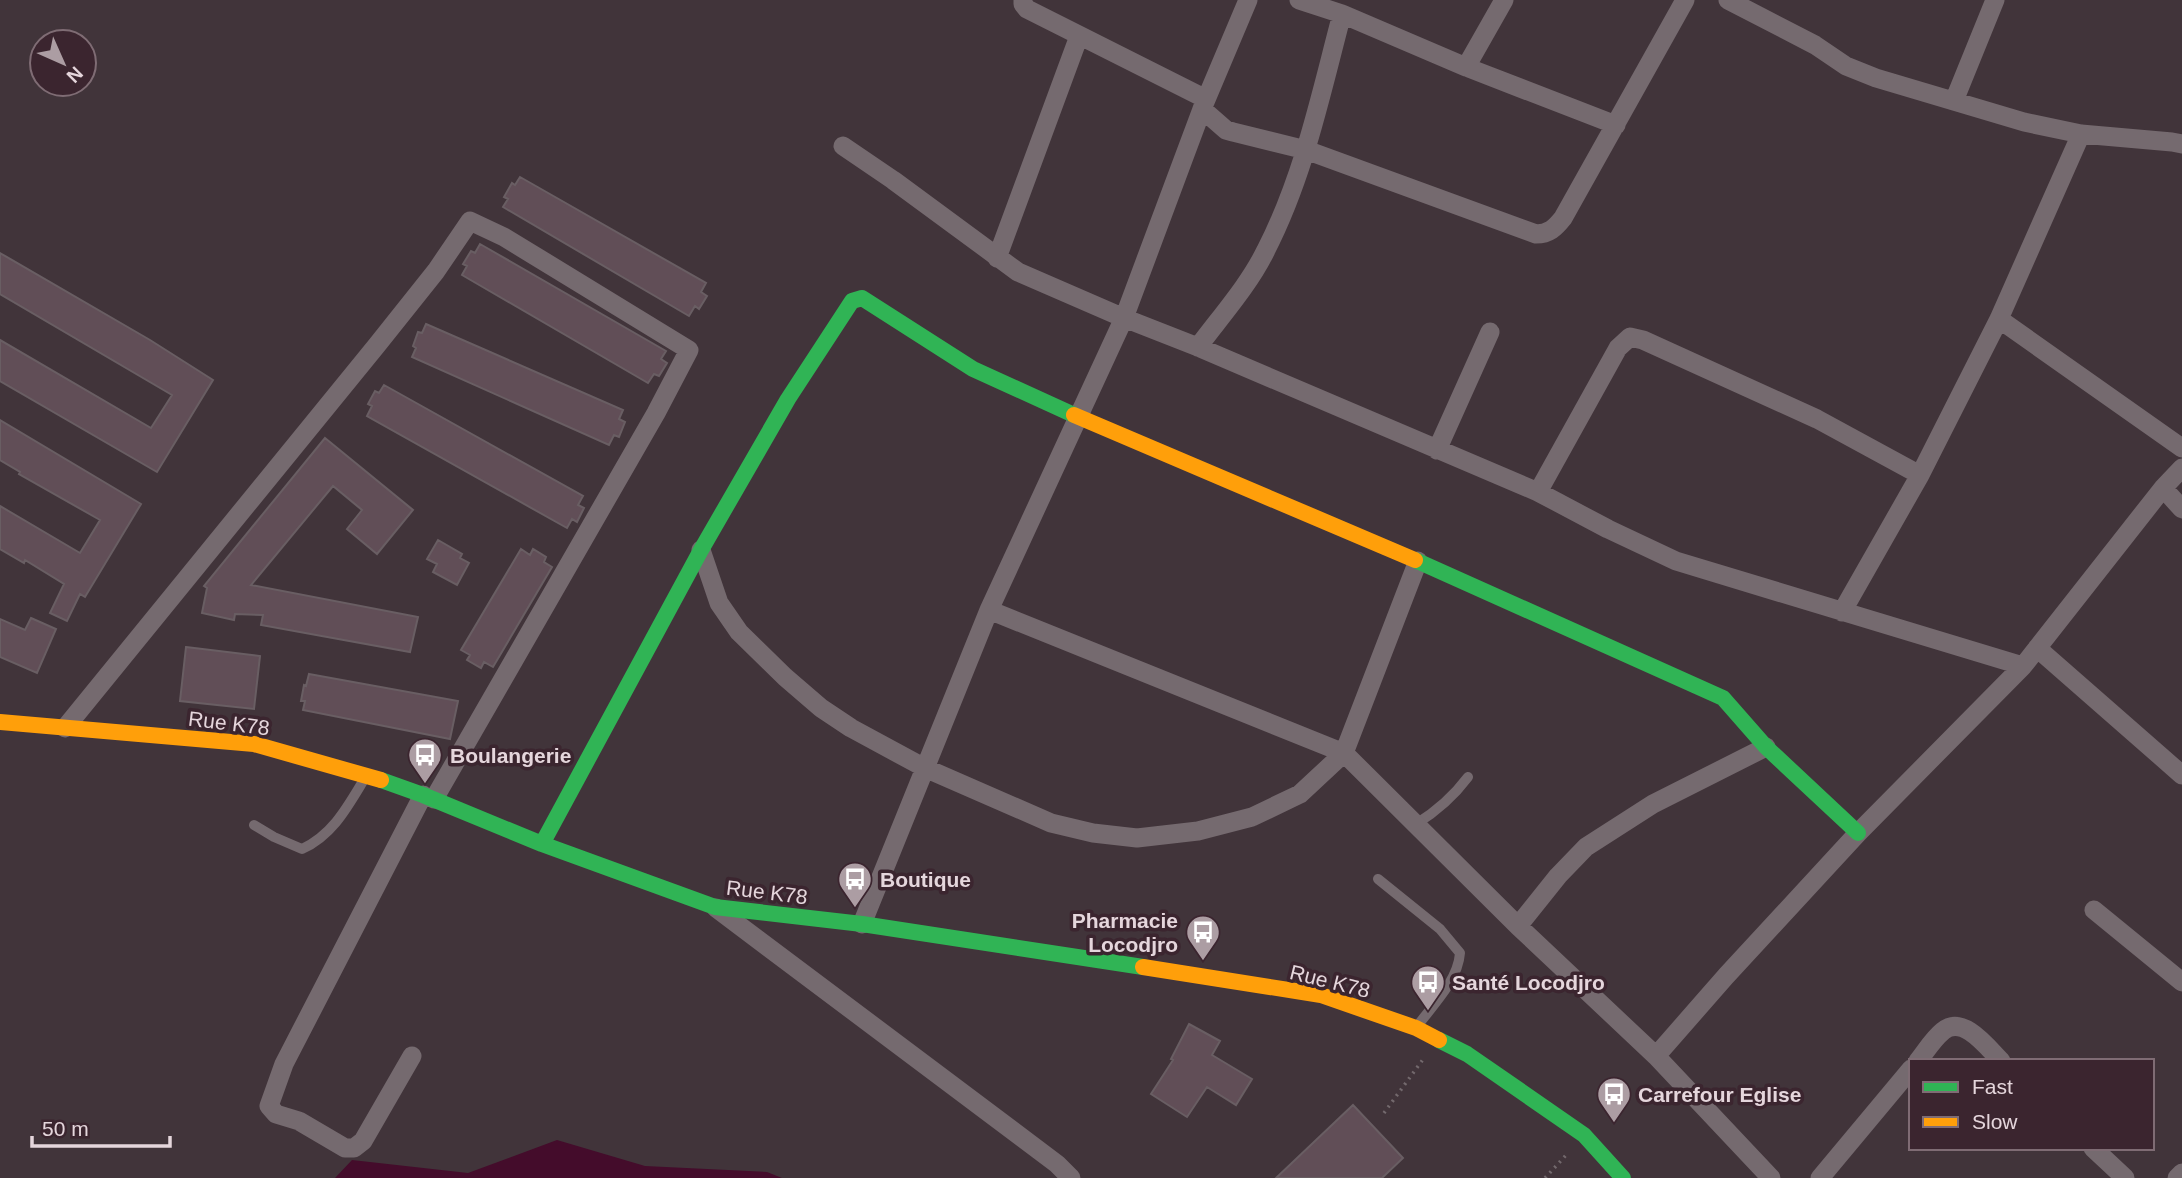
<svg xmlns="http://www.w3.org/2000/svg" width="2182" height="1178" font-family="Helvetica,sans-serif">
  <rect width="100%" height="100%" fill="#41343a"/>
  <path fill="#440c2b" d="M557,1140L645,1166L767,1172L782,1178H335L352,1160L468,1173Z"/>
  <path fill="#614e57" stroke="#695e63" stroke-width="2" d="M520,177L706,283L701,292L707,296L699,309L695,306L689,316L503,207L508,199L504,197L512,183L515,185Z
    M480,244L666,351L661,359L667,363L659,376L654,374L648,383L462,275L467,266L463,264L471,251L475,253Z
    M0,253L150,340L213,380L157,472L0,381V340L151,428L172,395L0,294Z
    M426,324L623,410L619,419L625,422L619,437L614,435L609,445L412,357L416,348L413,346L418,332L422,333Z
    M384,385L583,496L578,505L584,508L577,522L572,519L567,528L367,416L372,406L368,404L375,391L379,393Z
    M0,420L141,504L85,597L80,594L67,621L50,613L64,584L25,560L24,563L0,549V506L80,553L100,520L19,474L20,472L0,460Z
    M325,438L413,510L377,554L347,529L362,510L333,486L251,585L418,617L410,652L261,625L263,615L235,614L234,620L202,613L207,588L204,586Z
    M438,540L462,554L460,558L469,563L457,585L433,572L437,564L427,559Z
    M521,549L530,555L533,549L546,557L544,562L552,567L493,667L484,662L481,668L467,660L470,655L461,650Z
    M31,618L56,629L37,673L0,657V619L25,630Z
    M186,647L260,656L254,709L180,701Z
    M309,674L458,701L450,739L303,710L305,701H301L304,685L306,686Z
    M1189,1024L1220,1041L1212,1055L1252,1079L1236,1105L1207,1087L1187,1117L1151,1094L1173,1060L1171,1059Z
    M1353,1105L1403,1158L1382,1178H1276Z"/>
  <g fill="none" stroke-linecap="round" stroke-linejoin="round">
    <path stroke="#73696d" stroke-width="3.5" stroke-dasharray="2 5" stroke-linecap="butt" d="M1384,1113L1424,1058
      M1545,1178L1568,1153"/>
    <path stroke="#756a6f" stroke-width="10" d="M1416,824C1437,811 1453,797 1468,777
      M254,825L274,837L302,849C333,835 348,806 365,778
      M1378,879L1440,929L1460,953C1458,980 1434,1004 1418,1025"/>
    <path stroke="#756a6f" stroke-width="19" d="M1023,0V4L1027,9L1206,99
      M1299,0L1342,14L1466,67L1616,125
      M1728,0L1815,45L1846,66L1876,78L2024,122L2081,134L2172,142L2182,144
      M1466,67L1504,0
      M1954,101L1995,0
      M1202,109L1226,130L1233,132L1306,150L1536,234C1549,234 1555,228 1563,218L1685,0
      M843,146L893,180L1018,272L1124,318L1198,347L1538,492L1608,529L1676,561L2023,666
      M997,258L1079,36
      M1999,319L2182,448
      M1198,347C1221,316 1249,285 1266,250C1304,176 1321,93 1342,14
      M1437,450L1490,332
      M2163,488L2182,509
      M1538,492L1618,348L1630,337L1643,340L1817,419L1920,475
      M701,550L719,603L739,632L785,677L821,708L851,728L925,768L1051,823L1093,833L1137,838L1198,831L1252,817L1300,794L1344,753L1418,561
      M989,610L1344,753L1518,926L1656,1056L1771,1178
      M1842,612L1920,475L1999,319L2081,134
      M2037,648L2182,775
      M65,728L377,345L436,271L470,221L504,237L689,350L656,413L434,799
      M716,908L1057,1164L1071,1178
      M2094,910L2182,982
      M862,924L989,610L1124,318L1202,109L1248,0
      M1518,926L1558,876L1586,847L1653,804L1766,747
      M412,1056L363,1141L354,1148H345L299,1121L276,1114L269,1106L284,1064L423,795
      M1656,1056L1726,976L1858,833L2023,666L2163,488L2182,468
      M1918,1061C1926,1051 1933,1039 1943,1031C1963,1014 1988,1048 2001,1061
      M2093,1148L2125,1178
      M1820,1178L1911,1069
      M2177,1178L2182,1173"/>
    <path stroke="#30b455" stroke-width="16" d="M1415,560L1723,698L1766,747L1858,833
      M381,780L423,795L542,844L715,907L862,924L1143,967
      M542,844L701,550L788,399L852,301L862,298L973,369L1074,415
      M1439,1040L1467,1054L1584,1135L1623,1178"/>
    <path stroke="#ff9f0a" stroke-width="16" d="M1074,415L1415,560
      M0,722L254,744L381,780
      M1143,967L1321,995L1416,1028L1439,1040"/>
  </g>
  <defs>
    <g id="bus-pin" transform="scale(1.75)"><path d="M0 17L-7.5 6A9.5 9.5 0 1 1 7.5 6Z" fill="#ac9da3" stroke="#3b252f"/><path d="M-5-6H5V4H4V6H2V4H-2V6H-4V4H-5ZM-3.5-4V0h7V-4ZM-3.5 1.2v1.5H-2V1.2ZM2 1.2v1.5H3.5V1.2Z" fill="#fff"/></g>
  </defs>
  <g fill-rule="evenodd">
    <use href="#bus-pin" x="425" y="755"/>
    <use href="#bus-pin" x="855" y="879"/>
    <use href="#bus-pin" x="1203" y="932"/>
    <use href="#bus-pin" x="1428" y="982"/>
    <use href="#bus-pin" x="1614" y="1094"/>
  </g>
  <g text-anchor="middle" dominant-baseline="central" stroke-width="7" stroke-linejoin="round" paint-order="stroke">
    <g font-size="21" fill="#e5d6dc" stroke="#3b252f">
      <text transform="translate(229 723) rotate(7)">Rue K78</text>
      <text transform="translate(767 892) rotate(7)">Rue K78</text>
      <text transform="translate(1330 981) rotate(14)">Rue K78</text>
    </g>
    <g font-size="21" font-weight="bold" fill="#e5d6dc" stroke="#3b252f" text-anchor="start">
      <text x="450" y="755">Boulangerie</text>
      <text x="880" y="879">Boutique</text>
      <text x="1178" y="920" text-anchor="end">Pharmacie<tspan x="1178" dy="24">Locodjro</tspan></text>
      <text x="1452" y="982">Santé Locodjro</text>
      <text x="1638" y="1094">Carrefour Eglise</text>
    </g>
  </g>
  <rect x="1909" y="1059" width="245" height="91" fill="#3b252f" stroke="#7f6c74" stroke-width="2"/>
  <rect x="1923" y="1082" width="35" height="10" fill="#30b455" stroke="#7f6c74" stroke-width="2"/>
  <text x="1972" y="1094" font-size="21" fill="#e5d6dc">Fast</text>
  <rect x="1923" y="1117" width="35" height="10" fill="#ff9f0a" stroke="#7f6c74" stroke-width="2"/>
  <text x="1972" y="1129" font-size="21" fill="#e5d6dc">Slow</text>
  <g transform="translate(63 63) rotate(135)"><circle r="33" fill="#3b252f" stroke="#7f6c74" stroke-width="2"/>
  <path d="M0-5L12 26L0 18L-12 26Z" fill="#ac9da3"/>
  <text y="-10" font-size="19" font-weight="bold" text-anchor="middle" fill="#e5d6dc">N</text>
  </g>
  <path d="M32 1136v10h138v-10" fill="none" stroke="#e5d6dc" stroke-width="3.5"/>
  <text x="42" y="1136" font-size="21" fill="#e5d6dc" stroke="#3b252f" stroke-width="5" paint-order="stroke">50 m</text>
</svg>
